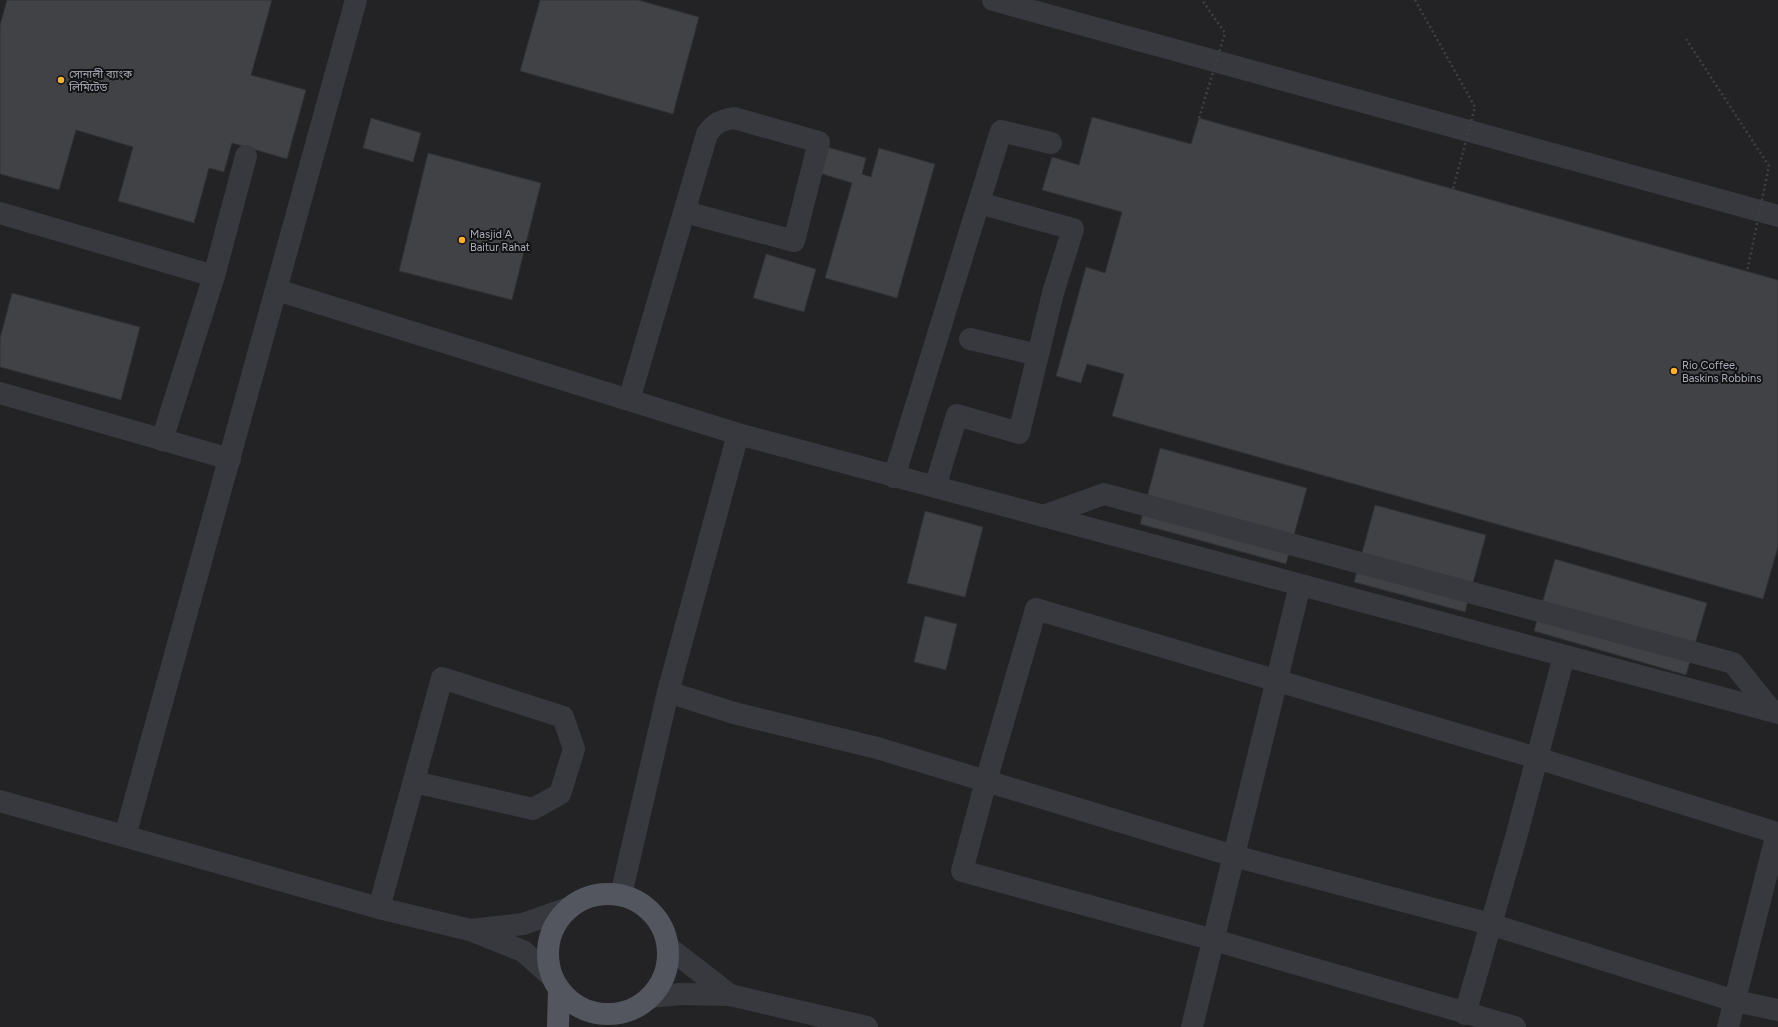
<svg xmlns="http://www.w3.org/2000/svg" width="1778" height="1027" font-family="Figtree,'Noto Sans Bengali',sans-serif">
  <rect width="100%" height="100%" fill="#171719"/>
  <path fill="#232326" d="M0,0H1778V1027H0Z"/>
  <path fill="#414246" stroke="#303135" d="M7,0H272L251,75L306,90L287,159L232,143L224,172L209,168L194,223L118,201L133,147L76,130L59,190L0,174V25Z
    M540,0H638L699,17L673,114L520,71Z
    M1092,117L1191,144L1199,118L1778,280V547L1763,599L1112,416L1124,374L1087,364L1081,383L1056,376L1086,267L1105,273L1122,212L1042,190L1052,157L1079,165Z
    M371,118L421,133L413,162L363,148Z
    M827,147L866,158L862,174L871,177L879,148L935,164L897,298L825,278L852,183L819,173Z
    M428,153L541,183L512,300L399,271Z
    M766,254L816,269L804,312L753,298Z
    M12,293L140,327L121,400L0,367V338Z
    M1160,448L1307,488L1286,564L1140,524Z
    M1375,505L1486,535L1465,612L1354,582Z
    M925,511L983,527L965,597L907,583Z
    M1555,559L1707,603L1686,675L1534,631Z
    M925,616L957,624L946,670L914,662Z"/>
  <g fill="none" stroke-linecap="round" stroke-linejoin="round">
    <path stroke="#37393e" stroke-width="22" d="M993,0L1778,216
      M0,213L214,276
      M277,290L738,434
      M970,339L1038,355
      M0,393L230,459
      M629,400L707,134C714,123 722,120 734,118L819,142L794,241L685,212
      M162,440L214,276L246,156
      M894,477L1001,131L1051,143
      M935,487L957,415L1019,433L1053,293L1073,229L979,203
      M1043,516L1104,494L1733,663L1772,711
      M668,692L734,713L877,748L1234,856L1490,924L1735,1001L1778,1010
      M0,801L379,908L470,930
      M125,836L356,0
      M621,895L668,692L738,434L1778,713
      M379,908L442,678L563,717L574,749L560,794L533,809L414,782
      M552,977L523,951L470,930L523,924L569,908
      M730,995L867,1027
      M650,997L680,994L730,995L668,947
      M1465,1014L1515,841L1564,656
      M1192,1027L1300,585
      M1515,1027L1214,940L962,871L986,781L1036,609L1537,758L1777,833L1728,1027"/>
    <path stroke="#53565e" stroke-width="22" d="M548 954a60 60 0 1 1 120 0a60 60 0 1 1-120 0Z
      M558,1027L559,989"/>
    <path stroke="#3d4045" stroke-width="2.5" stroke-dasharray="2 3" stroke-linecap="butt" d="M1415,0L1475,107L1453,189
      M1686,39L1769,166L1747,272
      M1199,118L1225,33L1202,0"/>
  </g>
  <g fill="#ffb129" stroke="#121214" stroke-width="1.5">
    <circle cx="61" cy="80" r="4"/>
    <circle cx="462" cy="240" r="4"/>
    <circle cx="1674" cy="371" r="4"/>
  </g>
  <g text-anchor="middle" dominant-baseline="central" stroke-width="4" stroke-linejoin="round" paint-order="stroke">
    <g font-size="11" fill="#a8aeba" stroke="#121214" text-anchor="start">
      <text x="69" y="74">সোনালী ব্যাংক<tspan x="69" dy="13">লিমিটেড</tspan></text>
      <text x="470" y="234">Masjid A<tspan x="470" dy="13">Baitur Rahat</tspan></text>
      <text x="1682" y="365">Rio Coffee,<tspan x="1682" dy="13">Baskins Robbins</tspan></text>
    </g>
  </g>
</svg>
